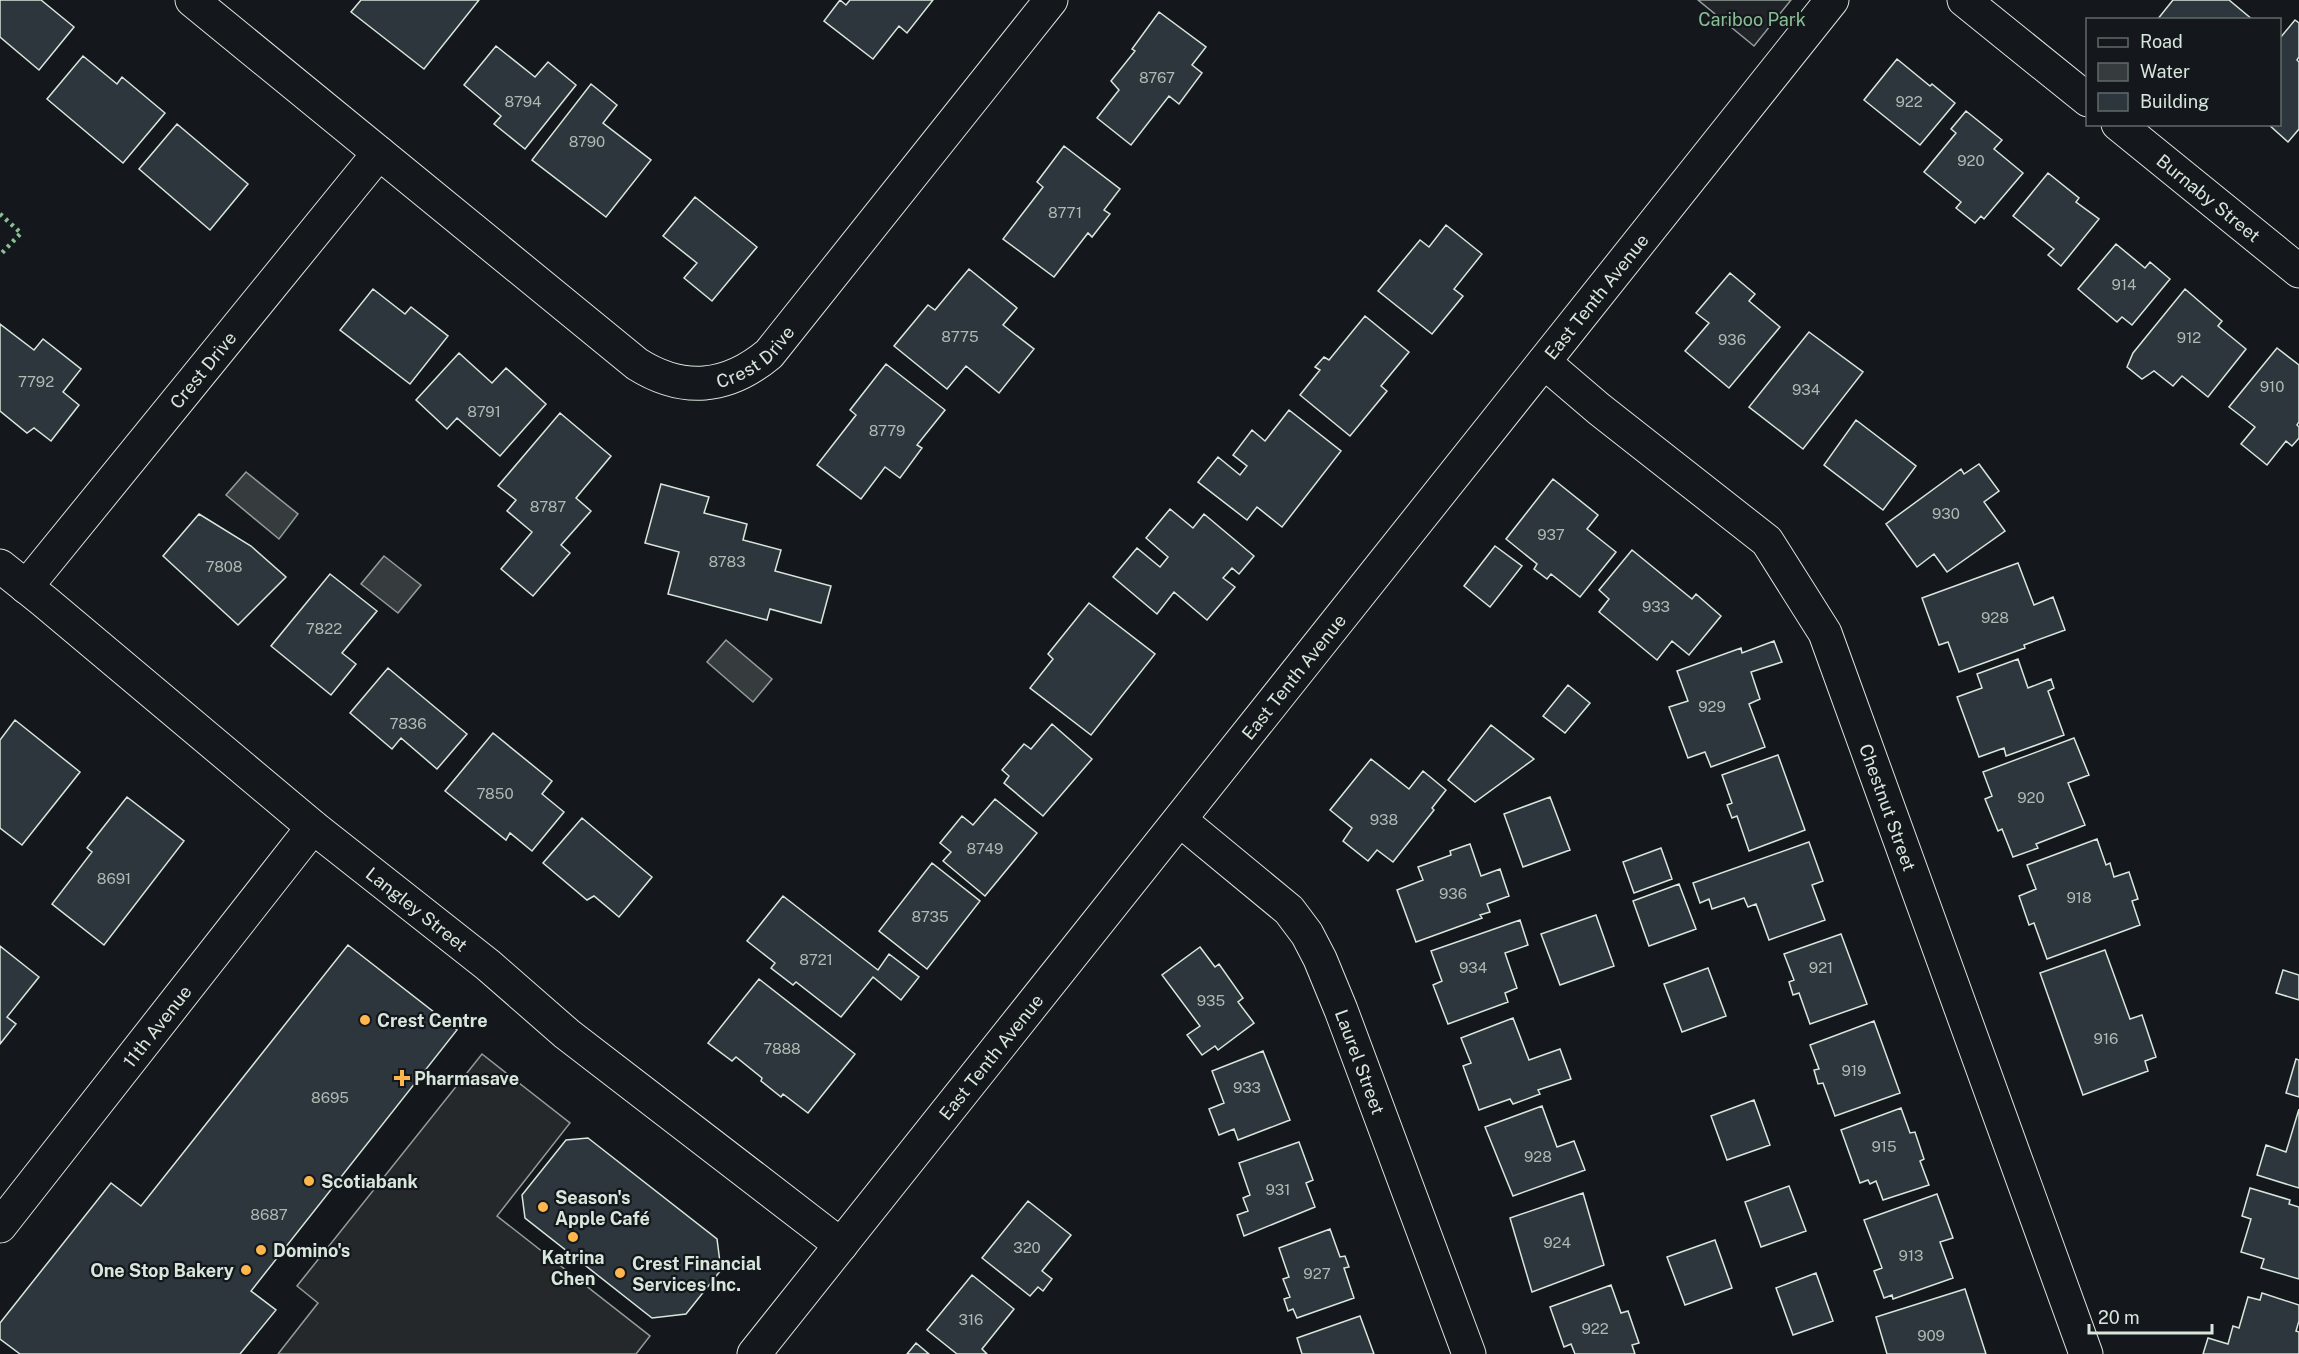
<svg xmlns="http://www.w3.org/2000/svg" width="2299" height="1354" font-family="'Public Sans',sans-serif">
  <rect width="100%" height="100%" fill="#14181c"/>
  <path fill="#202428" stroke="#939e99" stroke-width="1.5" d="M1698,0H1791L1754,46Z"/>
  <path fill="#24282b" stroke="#939e99" stroke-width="1.5" d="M482,1054L570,1123L497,1216L650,1336L636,1354H278L318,1303L297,1286Z"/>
  <path fill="#363b3e" stroke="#939e99" stroke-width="1.5" d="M246,472L298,514L279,539L226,495Z
    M384,556L421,585L398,613L361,584Z
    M726,640L772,679L753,702L707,662Z"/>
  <path fill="#2c363c" stroke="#d8e6dc" stroke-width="1.5" d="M0,0H41L74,27L39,70L0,37Z
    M361,0H479L424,69L351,12Z
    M840,0L846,5L850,0H933L907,33L899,26L873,59L824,21Z
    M2173,0H2229L2253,20H2157Z
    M1159,12L1206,47L1192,65L1202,73L1179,104L1169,96L1131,145L1097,118L1119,90L1111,81L1135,51L1132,49Z
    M2295,20L2299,23V57L2297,60L2299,62V129L2288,142L2268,124H2280V38Z
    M496,46L535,77L548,62L576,85L525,149L494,124L501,116L464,85Z
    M83,56L117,84L122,77L165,113L123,163L47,99Z
    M1897,59L1930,86L1932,84L1955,103L1920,145L1864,100Z
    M591,84L617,105L603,123L651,160L606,217L532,160Z
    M1966,111L2002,140L1994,149L2023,173L1984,219L1981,216L1975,223L1956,208L1961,202L1924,172L1956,133L1951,129Z
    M177,124L248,184L210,230L139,169Z
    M1064,146L1120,189L1104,210L1110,214L1092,237L1088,233L1054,277L1003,239L1043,187L1037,182Z
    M2048,173L2079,198L2076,202L2099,219L2061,266L2048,255L2054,249L2013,216Z
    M695,197L757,247L712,301L684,278L697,263L663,236Z
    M1446,225L1482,254L1454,289L1463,296L1432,334L1378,291L1420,240L1429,247Z
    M2116,244L2145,268L2150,262L2170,279L2132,325L2122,317L2117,322L2078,289Z
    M969,269L1017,308L1003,325L1034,349L999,393L966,366L947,389L894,346L928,305L935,310Z
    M1730,273L1755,294L1749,301L1780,327L1729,388L1685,351L1709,323L1696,313Z
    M373,289L405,314L411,307L448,336L410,384L340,330Z
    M2185,289L2222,321L2218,326L2246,349L2208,397L2182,376L2173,386L2154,371L2142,379L2127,367L2133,353Z
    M1365,316L1409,352L1381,386L1387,391L1350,436L1300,395L1320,370L1315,367L1324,357L1329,360Z
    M0,324L34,350L43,339L81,369L63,392L79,405L51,441L34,428L27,433L0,411Z
    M1809,332L1863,372L1803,449L1749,407Z
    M2277,348L2299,365V422L2297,425L2299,427V438L2292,446L2286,441L2267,465L2241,444L2255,427L2229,407Z
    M459,353L492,383L506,368L546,404L500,456L457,418L447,429L416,400Z
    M886,364L945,410L917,445L922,448L900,478L885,467L861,499L817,465L856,415L850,410Z
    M1289,410L1341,451L1282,527L1257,507L1247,520L1198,482L1218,457L1240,475L1247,466L1233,455L1252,430L1265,441Z
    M560,413L611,456L576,498L591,511L561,545L570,553L533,596L501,569L532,532L507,511L516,500L498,486Z
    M1856,420L1916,466L1883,510L1824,465Z
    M1979,464L1999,491L1984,502L2005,531L1947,572L1934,554L1917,567L1886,524L1961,469L1964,474Z
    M1553,479L1598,515L1587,529L1616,552L1580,597L1551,574L1547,579L1534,569L1537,564L1506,539Z
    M661,484L709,497L704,513L747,524L743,540L781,550L775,571L831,586L821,623L770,609L767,620L668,594L679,552L645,543Z
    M1170,509L1193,528L1204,514L1254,556L1239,574L1232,568L1223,578L1235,587L1207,620L1174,592L1157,614L1113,577L1137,548L1160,567L1168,557L1146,538Z
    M199,514L251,546L286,577L238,625L163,556Z
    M1495,546L1522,566L1490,607L1464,586Z
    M1632,550L1692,599L1696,594L1721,616L1689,655L1672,641L1657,660L1599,612L1609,599L1599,590Z
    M2018,563L2034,605L2053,597L2065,630L2024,645L2025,648L1959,672L1948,642L1939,645L1922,598Z
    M330,574L377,611L342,653L356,664L331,695L271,646Z
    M1089,603L1155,654L1091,735L1030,688L1053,659L1048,654Z
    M1774,641L1782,662L1751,672L1760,699L1749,704L1765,747L1711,767L1705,752L1688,758L1669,707L1688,701L1677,671L1741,648L1742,653Z
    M2018,659L2028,688L2051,679L2054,688L2048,691L2064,735L2006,756L2004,748L1979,757L1957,697L1982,688L1977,674Z
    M388,668L467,734L437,769L401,738L392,749L350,713Z
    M1568,685L1590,703L1565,733L1543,716Z
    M15,720L80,772L22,845L0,828V740Z
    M1052,724L1092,759L1043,816L1004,783L1009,776L1002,770L1024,744L1031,749Z
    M1491,725L1534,759L1475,802L1448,780Z
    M493,733L552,781L542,794L564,812L532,851L510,833L506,840L445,791Z
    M2074,738L2089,775L2068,783L2085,825L2036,844L2038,848L2013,857L2002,829L1998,831L1985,799L1992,796L1983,772Z
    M1778,755L1805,830L1749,851L1737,816L1732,818L1727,805L1732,803L1722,775Z
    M1371,759L1409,789L1423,771L1446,790L1432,808L1434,810L1393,862L1377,850L1368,861L1343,841L1352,828L1330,810Z
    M127,797L184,841L104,945L52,904L92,852L87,848Z
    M1550,797L1570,850L1523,867L1504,814Z
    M995,799L1037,833L985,896L943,861L951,852L940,843L962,816L973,825Z
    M582,818L652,877L619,917L594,896L587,900L543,863Z
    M2097,839L2106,865L2110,863L2114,877L2129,872L2138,899L2132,901L2140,925L2047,959L2034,923L2029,925L2019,896L2036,889L2027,865Z
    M1809,842L1823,881L1812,885L1825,920L1769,940L1756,904L1748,907L1744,898L1712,909L1709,899L1700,903L1693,883Z
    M1470,844L1481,876L1500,869L1509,896L1487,904L1490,912L1480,915L1482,918L1416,942L1397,890L1423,880L1418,867L1451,855L1450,851Z
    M1661,848L1672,879L1634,893L1623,862Z
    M932,863L980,901L927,969L879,931Z
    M1679,884L1696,929L1649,946L1633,901Z
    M783,896L878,970L889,954L919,977L901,1000L873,977L841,1017L796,982L793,985L771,968L775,963L747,941Z
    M1596,915L1614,966L1560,985L1541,934Z
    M1520,920L1528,945L1505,953L1517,988L1505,993L1508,1002L1448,1024L1433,985L1442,981L1431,951Z
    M1841,934L1867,1004L1810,1024L1799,993L1793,995L1789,982L1794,980L1784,954Z
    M348,945L457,1030L251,1291L276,1310L240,1354H20L0,1339V1323L111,1183L141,1206Z
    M0,946L39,977L7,1017L16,1024L0,1044Z
    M1200,947L1215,967L1219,964L1243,998L1238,1002L1254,1023L1218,1050L1215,1046L1202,1055L1187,1035L1200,1026L1162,975Z
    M2105,950L2130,1019L2142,1015L2156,1057L2145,1061L2148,1071L2083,1095L2040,973Z
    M1708,968L1726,1016L1682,1032L1664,984Z
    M2283,970L2299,975V1000L2276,993Z
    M759,979L855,1054L808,1113L783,1094L781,1097L761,1081L762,1078L736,1057L732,1061L708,1043Z
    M1513,1018L1529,1060L1560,1049L1571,1079L1538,1090L1540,1094L1513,1104L1510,1099L1479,1110L1463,1066L1471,1063L1461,1038Z
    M1874,1021L1900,1093L1835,1116L1823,1083L1818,1084L1814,1070L1819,1069L1810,1045Z
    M1263,1051L1290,1120L1238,1140L1234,1129L1219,1135L1209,1109L1224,1103L1212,1071Z
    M2296,1059L2299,1060V1097L2286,1093Z
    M1754,1100L1770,1145L1727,1160L1711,1116Z
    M1542,1106L1557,1147L1574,1141L1585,1170L1513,1196L1485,1127Z
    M1901,1108L1910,1133L1915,1132L1924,1159L1920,1161L1929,1185L1883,1200L1876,1181L1870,1184L1868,1180L1860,1183L1841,1130Z
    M2299,1109V1188L2257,1175L2266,1145L2286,1152Z
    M588,1138L717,1239L721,1270L686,1314L652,1318L525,1218L522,1195L566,1140Z
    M1299,1142L1313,1180L1306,1183L1315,1207L1244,1236L1237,1215L1248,1211L1243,1198L1250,1195L1239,1163Z
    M1789,1186L1806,1231L1761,1247L1745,1202Z
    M2250,1188L2290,1200L2289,1204L2299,1207V1279L2261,1268L2264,1259L2241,1252L2251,1219L2242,1216Z
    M1583,1193L1604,1265L1532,1292L1510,1218Z
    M1937,1194L1953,1238L1940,1242L1953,1278L1893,1299L1892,1295L1884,1298L1874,1271L1882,1268L1864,1220Z
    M1028,1201L1071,1235L1042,1271L1052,1279L1043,1291L1038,1287L1030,1296L982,1258Z
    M1330,1229L1340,1257L1345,1256L1349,1267L1344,1268L1354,1298L1297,1318L1293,1309L1288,1311L1284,1299L1290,1297L1283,1279L1289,1277L1279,1248Z
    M1715,1240L1732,1288L1685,1305L1667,1257Z
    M1816,1273L1833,1321L1793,1335L1776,1288Z
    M972,1275L1014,1309L982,1349L987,1354H957L927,1330Z
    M1611,1285L1621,1313L1628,1311L1639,1343L1632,1345L1635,1354H1575L1571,1344L1564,1347L1550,1307Z
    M1965,1289L1986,1354H1887L1876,1317Z
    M2262,1293L2299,1305V1321L2296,1331L2299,1332V1354H2203L2208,1338L2228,1344L2233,1326L2239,1328L2248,1297L2260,1300Z
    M1360,1316L1374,1354H1302L1297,1338Z
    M916,1343L929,1354H907Z"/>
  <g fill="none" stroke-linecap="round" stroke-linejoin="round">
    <g stroke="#d8e6dc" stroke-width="35">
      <g id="street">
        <path id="s1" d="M192,0L637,364C683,393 727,389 769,354L1051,0"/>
        <path d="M1964,0L2088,100"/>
        <path id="s2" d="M2118,124L2299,271"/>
        <path id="s3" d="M1544,362L1599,409L1767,541L1825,633L2086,1354"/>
        <path id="s4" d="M0,566L44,601L313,827L488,965L567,1034L841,1245"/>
        <path id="s5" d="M26,587L379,153"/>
        <path id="s6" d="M1180,820L1289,910L1307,934L1320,959L1341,1010L1469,1354"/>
        <path id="s7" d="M0,1226L313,827"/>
      </g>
    </g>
    <g stroke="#d8e6dc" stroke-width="35">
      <g id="secondary">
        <path id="s8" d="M754,1354L1832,0"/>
      </g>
    </g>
    <use href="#street" stroke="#14181c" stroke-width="33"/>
    <use href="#secondary" stroke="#14181c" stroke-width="33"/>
    <path stroke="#8ac095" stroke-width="4.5" stroke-dasharray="3 4.5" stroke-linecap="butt" d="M0,214L21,233L0,255"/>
  </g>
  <g fill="#ffb74d" stroke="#14181c" stroke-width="2">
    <circle cx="365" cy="1020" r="6"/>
    <path d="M399 1069h6v6h6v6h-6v6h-6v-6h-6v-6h6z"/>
    <circle cx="309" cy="1181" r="6"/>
    <circle cx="543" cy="1207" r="6"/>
    <circle cx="573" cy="1237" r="6"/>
    <circle cx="261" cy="1250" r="6"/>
    <circle cx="246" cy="1270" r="6"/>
    <circle cx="620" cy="1273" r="6"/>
  </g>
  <g text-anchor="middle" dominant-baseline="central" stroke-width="4.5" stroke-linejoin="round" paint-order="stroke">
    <g font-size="15" fill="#adbab4">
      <text x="1157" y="77">8767</text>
      <text x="523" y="101">8794</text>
      <text x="1909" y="101">922</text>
      <text x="587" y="141">8790</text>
      <text x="1971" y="160">920</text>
      <text x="1065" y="212">8771</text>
      <text x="2124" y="284">914</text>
      <text x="960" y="336">8775</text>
      <text x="2189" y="337">912</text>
      <text x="1732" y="339">936</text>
      <text x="36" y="381">7792</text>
      <text x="2272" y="386">910</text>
      <text x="1806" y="389">934</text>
      <text x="484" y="411">8791</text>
      <text x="887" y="430">8779</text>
      <text x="548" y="506">8787</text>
      <text x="1946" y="513">930</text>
      <text x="1551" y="534">937</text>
      <text x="727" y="561">8783</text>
      <text x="224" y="566">7808</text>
      <text x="1656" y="606">933</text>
      <text x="1995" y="617">928</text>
      <text x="324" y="628">7822</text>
      <text x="1712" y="706">929</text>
      <text x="408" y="723">7836</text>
      <text x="495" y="793">7850</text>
      <text x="2031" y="797">920</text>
      <text x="1384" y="819">938</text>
      <text x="985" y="848">8749</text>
      <text x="114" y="878">8691</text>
      <text x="1453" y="893">936</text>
      <text x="2079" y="897">918</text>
      <text x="930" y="916">8735</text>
      <text x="816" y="959">8721</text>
      <text x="1473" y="967">934</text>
      <text x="1821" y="967">921</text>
      <text x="1211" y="1000">935</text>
      <text x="2106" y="1038">916</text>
      <text x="782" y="1048">7888</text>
      <text x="1854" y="1070">919</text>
      <text x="1247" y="1087">933</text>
      <text x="330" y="1097">8695</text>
      <text x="1884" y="1146">915</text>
      <text x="1538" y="1156">928</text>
      <text x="1278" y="1189">931</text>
      <text x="269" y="1214">8687</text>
      <text x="1557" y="1242">924</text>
      <text x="1027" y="1247">320</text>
      <text x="1911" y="1255">913</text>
      <text x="1317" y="1273">927</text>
      <text x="971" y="1319">316</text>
      <text x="1595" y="1328">922</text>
      <text x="1931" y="1335">909</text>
    </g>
    <g font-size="18" fill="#8ac095" stroke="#14181c">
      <text x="1752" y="19">Cariboo Park</text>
    </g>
    <g font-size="18" fill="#d8e6dc" stroke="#14181c">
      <text stroke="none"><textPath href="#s2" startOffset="117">Burnaby Street</textPath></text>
      <text stroke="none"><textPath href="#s8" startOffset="1352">East Tenth Avenue</textPath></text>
      <text stroke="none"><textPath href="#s1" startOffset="705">Crest Drive</textPath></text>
      <text stroke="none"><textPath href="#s5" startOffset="280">Crest Drive</textPath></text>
      <text stroke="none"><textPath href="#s8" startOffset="866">East Tenth Avenue</textPath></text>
      <text stroke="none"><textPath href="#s3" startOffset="580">Chestnut Street</textPath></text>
      <text stroke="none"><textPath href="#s4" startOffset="540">Langley Street</textPath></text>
      <text stroke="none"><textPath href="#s7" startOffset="254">11th Avenue</textPath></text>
      <text stroke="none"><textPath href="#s8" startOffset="380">East Tenth Avenue</textPath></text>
      <text stroke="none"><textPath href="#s6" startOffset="310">Laurel Street</textPath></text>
    </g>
    <g font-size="18" font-weight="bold" fill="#d8e6dc" stroke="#14181c" text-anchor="start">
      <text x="377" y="1020">Crest Centre</text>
      <text x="414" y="1078">Pharmasave</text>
      <text x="321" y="1181">Scotiabank</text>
      <text x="555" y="1197">Season's<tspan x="555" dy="21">Apple Café</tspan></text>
      <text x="273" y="1250">Domino's</text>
      <text x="573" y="1257" text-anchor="middle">Katrina<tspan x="573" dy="21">Chen</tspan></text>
      <text x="632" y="1263">Crest Financial<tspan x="632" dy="21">Services Inc.</tspan></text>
      <text x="234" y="1270" text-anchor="end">One Stop Bakery</text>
    </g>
  </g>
  <rect x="2086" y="18" width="195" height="108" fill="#14181c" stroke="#626a69" stroke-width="1.5"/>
  <rect x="2098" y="38" width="30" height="9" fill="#14181c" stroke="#626a69" stroke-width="1.5"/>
  <text x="2140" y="48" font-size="18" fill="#d8e6dc">Road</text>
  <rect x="2098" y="63" width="30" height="18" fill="#363b3e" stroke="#626a69" stroke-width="1.5"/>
  <text x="2140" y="78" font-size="18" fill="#d8e6dc">Water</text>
  <rect x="2098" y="93" width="30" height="18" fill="#2c363c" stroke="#626a69" stroke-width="1.5"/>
  <text x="2140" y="108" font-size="18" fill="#d8e6dc">Building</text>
  <path d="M2089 1324v9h123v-9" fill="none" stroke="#d8e6dc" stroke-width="3"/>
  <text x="2098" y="1324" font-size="18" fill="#d8e6dc" stroke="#14181c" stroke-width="4.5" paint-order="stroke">20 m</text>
</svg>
